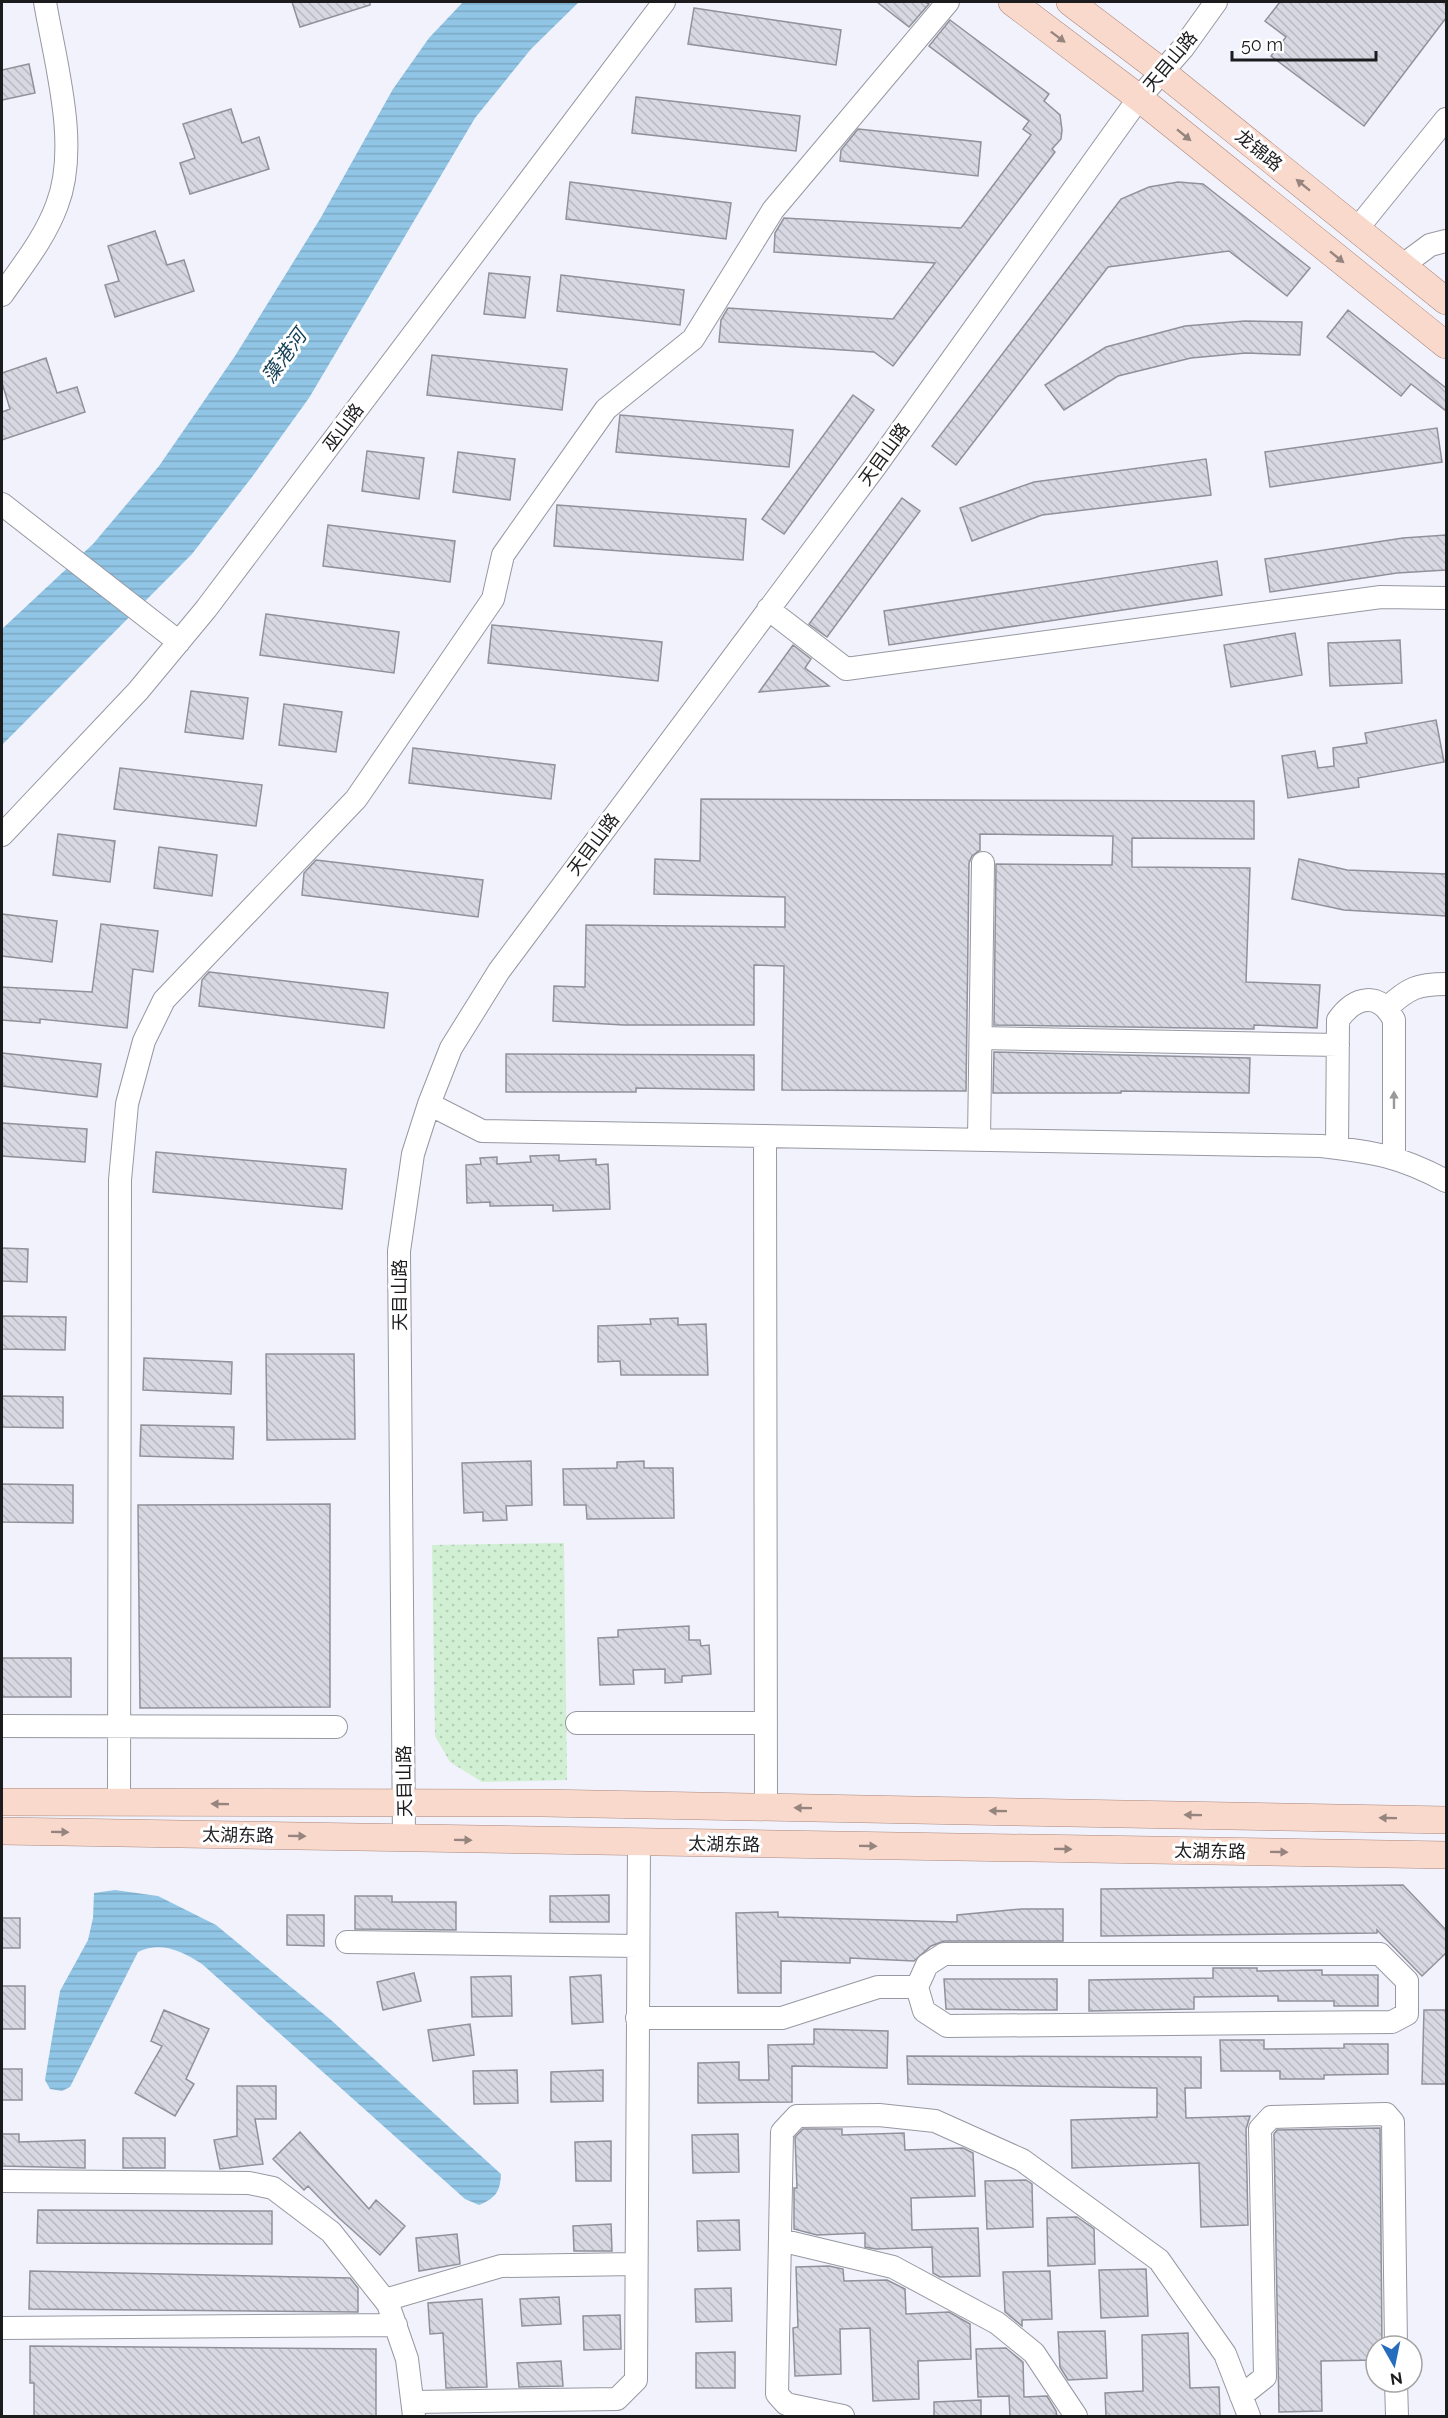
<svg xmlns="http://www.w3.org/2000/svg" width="1448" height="2418" font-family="Raleway,'Noto Sans SC',sans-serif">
  <defs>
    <pattern id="park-dots" width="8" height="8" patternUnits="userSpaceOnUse" patternTransform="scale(1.5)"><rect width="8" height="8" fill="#d1efd3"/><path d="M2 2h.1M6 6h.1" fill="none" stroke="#b3ccb5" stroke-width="1.8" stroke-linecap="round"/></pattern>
    <pattern id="water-rules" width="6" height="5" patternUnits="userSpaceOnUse" patternTransform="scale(1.5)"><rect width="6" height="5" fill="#91c5e5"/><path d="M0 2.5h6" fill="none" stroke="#7ca9c4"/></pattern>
    <pattern id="building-back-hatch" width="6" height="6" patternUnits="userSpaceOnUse" patternTransform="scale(1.5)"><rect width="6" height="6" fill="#d7d8e1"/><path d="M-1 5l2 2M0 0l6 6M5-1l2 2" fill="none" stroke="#b8b9c1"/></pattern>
  </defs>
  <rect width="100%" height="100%" fill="#f1f2fc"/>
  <path fill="url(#park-dots)" d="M564,1543L567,1780L482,1782L450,1762L435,1736L432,1545Z"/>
  <path fill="url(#water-rules)" d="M463,2H579L531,49L475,118L309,398L252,477L192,554L2,745V629L93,544L159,466L235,356L320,219L393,89L429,38Z
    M115,1890L158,1896L216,1925L331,2020L501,2174C500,2192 496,2198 479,2205L465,2199L202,1964C182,1951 161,1941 138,1952L70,2087L62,2091L50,2089L45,2080L60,1991L88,1940L93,1918L94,1893Z"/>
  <path fill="url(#building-back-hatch)" stroke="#909199" stroke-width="1.5" d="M292,2H370V5L300,27Z
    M877,2H925L929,4L909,27Z
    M1280,2H1446V18L1364,126L1271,56L1286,37L1265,21Z
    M694,8L841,30L836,65L688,44Z
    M950,20L1049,94L1044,101L1060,115L1062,130L1061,139L1052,149L1055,152L893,366L874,352L719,342L721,320L728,308L893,319L935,263L774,252L775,233L784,218L961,228L1031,135L1023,129L1029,121L929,46Z
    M29,64L35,93L2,100V70Z
    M636,97L800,116L796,151L632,133Z
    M231,109L242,143L259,137L269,169L190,194L180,163L195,158L183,124Z
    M858,129L981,142L978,176L840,161L841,150Z
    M570,182L731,203L726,239L566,219Z
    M1178,182L1203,184L1310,268L1287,296L1229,251L1108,267L956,465L932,446L1121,199L1149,187Z
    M155,231L167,265L184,260L194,291L115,317L105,285L119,281L108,246Z
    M489,273L530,277L525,318L484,314Z
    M561,275L684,290L680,325L557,311Z
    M1348,310L1446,388V411L1411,384L1401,396L1327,337Z
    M1245,321L1302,322L1300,355L1246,353L1191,358L1118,376L1064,410L1045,385L1106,347L1185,326Z
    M432,355L567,369L562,410L427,395Z
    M46,358L57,393L77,387L85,412L2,440V412L10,409L2,383V373Z
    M853,395L874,410L784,534L762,519Z
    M620,415L793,430L789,467L616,452Z
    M1437,428L1442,462L1270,487L1265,452Z
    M367,451L424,458L419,499L362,491Z
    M458,452L515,459L510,500L453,492Z
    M1206,459L1211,495L1042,515L972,541L960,508L1034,482Z
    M902,498L920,511L827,637L809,624Z
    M557,505L746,519L743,560L554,546Z
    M328,525L455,541L450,582L323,566Z
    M1446,535V570L1397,573L1270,592L1265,559L1403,538Z
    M1217,561L1222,595L889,645L884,611Z
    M266,614L399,632L394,673L260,655Z
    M492,625L662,642L658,681L488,663Z
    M1295,633L1302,675L1231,687L1224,645Z
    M1400,640L1402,683L1330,686L1328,643Z
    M793,645L811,659L805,668L829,686L759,692Z
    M191,691L248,698L243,739L185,732Z
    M284,704L342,712L336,752L279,745Z
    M1436,720L1444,762L1358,778L1359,787L1288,798L1282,756L1315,751L1318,768L1334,766L1333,748L1367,743L1365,733Z
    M413,748L555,765L551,799L409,783Z
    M120,768L262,785L256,826L114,809Z
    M701,799L1254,801V839L1132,838V867L1250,868L1246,982L1320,985L1317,1028L1254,1025V1029L994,1025L996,864L1112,865L1113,836L980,834V850L972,856L969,863L966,1091L782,1090L784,966L754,965V1025H624L553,1021L554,986L585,987L586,925L785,927V897L654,894L655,859L700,861Z
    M58,834L115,841L110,882L53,875Z
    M159,847L217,855L212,896L154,888Z
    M1299,859L1347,870L1446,874V916L1344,910L1292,899Z
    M316,860L483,880L478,917L302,895L304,873Z
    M2,914L57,921L52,962L2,956Z
    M101,924L158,931L153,972L133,969L127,1028L40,1019V1023L2,1020V987L92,992Z
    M209,972L388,993L384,1028L199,1006L202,980Z
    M994,1052L1250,1058L1249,1093L1121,1091V1093H993Z
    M2,1053L101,1064L97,1097L2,1086Z
    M506,1054L754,1055V1090L636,1088V1092H506Z
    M2,1123L87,1129L85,1162L2,1156Z
    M156,1152L346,1169L342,1209L153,1192Z
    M559,1155V1161L596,1159V1165L608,1164L610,1209L553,1211V1205L490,1206V1202L467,1203L466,1165L481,1164L480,1158L497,1157V1164L531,1162L530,1156Z
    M2,1248L28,1249L27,1282L2,1281Z
    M2,1316L66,1317L65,1350L2,1349Z
    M678,1318V1325L706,1324L708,1375H621L620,1361L598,1362V1326L651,1324L650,1319Z
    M266,1354H354L355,1439L267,1440Z
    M144,1358L232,1362L231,1394L143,1390Z
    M2,1396L63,1397V1428L2,1427Z
    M141,1425L234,1427L233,1459L140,1456Z
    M531,1461L532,1505L506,1506L507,1520L483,1521V1512L464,1513L462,1463Z
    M644,1461V1468H673L674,1518L587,1519L586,1505H564L563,1469L617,1468V1462Z
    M2,1484L73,1485V1523L2,1522Z
    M330,1504V1707L140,1708L138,1505Z
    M689,1626V1640H700L701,1646L709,1645L711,1674L682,1676V1682L665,1683V1669L633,1670L634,1684L600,1685L598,1638L618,1637V1630Z
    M2,1658H71V1697H2Z
    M1403,1885L1446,1930V1953L1422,1976L1377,1930V1933L1101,1936V1889Z
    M609,1895V1922H550V1896Z
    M355,1896H392V1902H456V1930L355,1929Z
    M1022,1909H1063V1941H944L931,1946L914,1961L850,1958V1963L781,1961V1993H738L736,1913L778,1912V1917L957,1922V1915Z
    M287,1915H324V1946L287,1945Z
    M2,1918H20V1948H2Z
    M1213,1968H1257V1971L1322,1970V1975H1378V2006H1334V2001H1278V1996L1194,1997V2009L1089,2011V1980L1213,1978Z
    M414,1973L421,2001L383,2010L377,1982Z
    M601,1975L603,2022L572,2024L570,1977Z
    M511,1976L512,2016L472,2017L471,1977Z
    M944,1979H1057V2010L946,2009Z
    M2,1986H25V2029H2Z
    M164,2010L209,2029L186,2079L194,2084L175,2116L135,2093L162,2046L151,2041Z
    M1424,2010H1446V2084H1422Z
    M470,2024L474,2055L433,2061L428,2030Z
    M814,2029L888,2031L887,2068L792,2066V2102L698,2103V2063L739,2062V2080H769L768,2045L814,2044Z
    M1220,2040H1264V2049L1344,2048V2044H1388V2074L1324,2075V2079H1280V2071H1221Z
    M907,2056L1201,2057V2088H1185L1186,2118L1250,2116L1246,2129L1248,2225L1201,2227L1199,2163L1072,2168L1071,2120L1157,2117V2088L908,2084Z
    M2,2069H22V2100H2Z
    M517,2070L518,2103L474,2104L473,2071Z
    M603,2070V2101L551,2102V2072Z
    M237,2086H276V2119H255L263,2164L220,2169L214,2140L237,2136Z
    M1380,2128L1382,2346H1376V2360L1321,2361L1322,2411L1279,2412L1274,2134L1277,2130Z
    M803,2129H842V2135L904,2133L905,2150L963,2148L973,2153L975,2196L911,2198L912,2230L978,2228L980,2276L940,2277L933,2273L932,2247L876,2249L865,2247V2233L817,2235L794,2229V2188H797L795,2137Z
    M300,2132L369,2209L376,2200L405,2226L380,2255L339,2218L308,2186L304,2190L273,2159Z
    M2,2134H19V2142L85,2140V2168L2,2166Z
    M738,2134L739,2172L693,2173L692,2135Z
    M123,2138H165V2168H123Z
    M611,2141V2181H576L575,2142Z
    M1026,2180L1032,2184L1033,2227L987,2229L985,2181Z
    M38,2210L272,2211V2244L37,2243Z
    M1077,2217L1094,2229L1095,2264L1048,2266L1047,2218Z
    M739,2220L740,2250L698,2251L697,2221Z
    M611,2224L612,2251H574L573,2226Z
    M457,2234L460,2264L419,2271L416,2238Z
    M829,2266L843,2269L844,2281L887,2280L905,2289L906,2314L949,2312L970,2324L971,2359L918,2361L919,2399L873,2401L870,2328L840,2329L841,2374L795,2376L793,2328L798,2327L796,2267Z
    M1146,2269L1148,2316L1101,2318L1099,2270Z
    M30,2271L350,2278L358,2288V2312L29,2309Z
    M1050,2271L1052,2319L1022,2320V2326L1005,2312L1003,2272Z
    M731,2288L732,2321L696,2322L695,2289Z
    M559,2297L561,2324L522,2326L520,2299Z
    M482,2299L487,2387L446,2388L443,2333L430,2334L428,2303Z
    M620,2315L621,2349L584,2350L583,2316Z
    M1105,2331L1107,2378L1068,2380L1060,2367L1058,2332Z
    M1188,2333L1190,2388L1219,2387L1220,2416H1106L1105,2393L1143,2391L1142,2335Z
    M30,2346L376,2349V2416H34V2383H30Z
    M1006,2348L1023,2362L1024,2397L1047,2396L1056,2411L1057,2416H1010L1009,2396L978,2397L976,2349Z
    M735,2352V2388H696V2353Z
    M561,2361L563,2386L519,2387L517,2363Z
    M981,2400V2416H934V2402Z"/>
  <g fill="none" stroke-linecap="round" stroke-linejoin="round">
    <g stroke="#9798a1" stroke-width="24">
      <path id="minor" d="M1357,229L1446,119
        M1403,265L1430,245L1446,241
        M2,295C22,266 45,238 57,205C80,146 55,62 45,2
        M2,504L179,642
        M768,609L846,669L1381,597L1446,598
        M2,835L138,691L206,609L664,2
        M1387,1008C1408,988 1418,984 1446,984
        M981,1038L1338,1045
        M429,1104L482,1131L1321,1146C1373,1152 1400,1156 1446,1181
        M765,1136L766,1807
        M979,1140L983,863
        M1337,1148L1338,1020C1355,996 1379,991 1394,1020V1158
        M577,1723H766
        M2,1726L336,1727
        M119,1803L120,1180L127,1104L144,1041L164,1000L356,799L493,599L503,555L606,409L693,339L773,210L948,2
        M404,1839L399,1251L413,1154L429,1104L451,1048L499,971L875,467L1139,98L1183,48L1216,2
        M347,1942L638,1946
        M944,1954H1380L1407,1981V2014L1392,2022L947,2026L924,2011L917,1987L927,1965Z
        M637,2018H782L878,1987H917
        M2,2181L249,2183L273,2188L331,2232L388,2304L407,2359L414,2416
        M780,2240L893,2267L997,2323L1034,2353L1076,2416
        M385,2300L501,2266L636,2264
        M2,2328L396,2325
        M1396,2382L1397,2416
        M1241,2396L1265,2377L1260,2129L1271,2117L1386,2114L1393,2122L1396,2346
        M414,2402L617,2399L636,2380L639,1843
        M843,2416L786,2404L777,2394L782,2132L797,2116L879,2115L935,2121L1022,2160L1159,2260L1225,2354L1249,2416"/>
    </g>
    <g stroke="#aa877a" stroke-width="28">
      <path id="major" d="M1012,2L1139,98L1446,345
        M1070,2L1161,71L1446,301
        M2,1802L543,1803L1446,1820
        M2,1831L1446,1855"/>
    </g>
    <use href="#minor" stroke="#fff" stroke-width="22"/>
    <use href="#major" stroke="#fad9cd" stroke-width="27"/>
  </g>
  <defs><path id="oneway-solid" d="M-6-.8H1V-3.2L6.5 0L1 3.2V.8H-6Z" transform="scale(1.5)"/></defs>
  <g fill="#96847f">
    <use href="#oneway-solid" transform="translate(1058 37) rotate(37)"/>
    <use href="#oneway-solid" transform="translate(1184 135) rotate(39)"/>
    <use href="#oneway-solid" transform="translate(1303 185) rotate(-141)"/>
    <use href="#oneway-solid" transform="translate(1337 257) rotate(39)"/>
    <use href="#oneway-solid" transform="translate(220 1804) rotate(-179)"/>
    <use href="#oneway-solid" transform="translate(803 1808) rotate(-179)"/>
    <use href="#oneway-solid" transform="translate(998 1811) rotate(-179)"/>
    <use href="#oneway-solid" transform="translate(1193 1815) rotate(-179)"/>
    <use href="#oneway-solid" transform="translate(1388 1818) rotate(-179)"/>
    <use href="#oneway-solid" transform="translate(60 1832) rotate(1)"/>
    <use href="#oneway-solid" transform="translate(297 1836) rotate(1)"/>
    <use href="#oneway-solid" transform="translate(463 1840) rotate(1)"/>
    <use href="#oneway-solid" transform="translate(868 1846) rotate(1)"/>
    <use href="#oneway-solid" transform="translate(1063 1849) rotate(1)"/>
    <use href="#oneway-solid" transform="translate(1279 1852) rotate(1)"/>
  </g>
  <use fill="#99999a" href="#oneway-solid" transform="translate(1394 1100) rotate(-90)"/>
  <g text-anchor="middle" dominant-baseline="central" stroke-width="6" stroke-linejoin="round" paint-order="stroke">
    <g font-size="18" fill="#1c1c1f" stroke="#fff">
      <text transform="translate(1170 61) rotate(-50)">天目山路</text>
      <text transform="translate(1259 150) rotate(39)">龙锦路</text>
      <text transform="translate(343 427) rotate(-53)">巫山路</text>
      <text transform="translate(884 454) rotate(-54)">天目山路</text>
      <text transform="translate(593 844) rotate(-53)">天目山路</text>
      <text transform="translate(399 1295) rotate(-90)">天目山路</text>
      <text transform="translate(404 1781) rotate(-91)">天目山路</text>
      <text transform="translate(238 1835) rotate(1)">太湖东路</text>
      <text transform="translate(724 1844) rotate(1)">太湖东路</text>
      <text transform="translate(1210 1851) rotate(1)">太湖东路</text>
    </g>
    <g font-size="20" font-style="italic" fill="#184158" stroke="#fff">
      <text transform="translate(284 356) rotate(-54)">藻港河</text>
    </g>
  </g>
  <rect width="1448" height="2418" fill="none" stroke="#1c1c1f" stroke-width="6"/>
  <g transform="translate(1394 2364) rotate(171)"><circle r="28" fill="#ffffff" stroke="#a4a4a5" stroke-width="1.5"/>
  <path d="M0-4.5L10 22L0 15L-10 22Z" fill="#266dbd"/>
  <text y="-9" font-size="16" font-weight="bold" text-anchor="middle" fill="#1c1c1f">N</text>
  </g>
  <path d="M1232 51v9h144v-9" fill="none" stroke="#1c1c1f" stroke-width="3"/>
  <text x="1241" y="51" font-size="18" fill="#1c1c1f" stroke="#ffffff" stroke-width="4.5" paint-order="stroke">50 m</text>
</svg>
